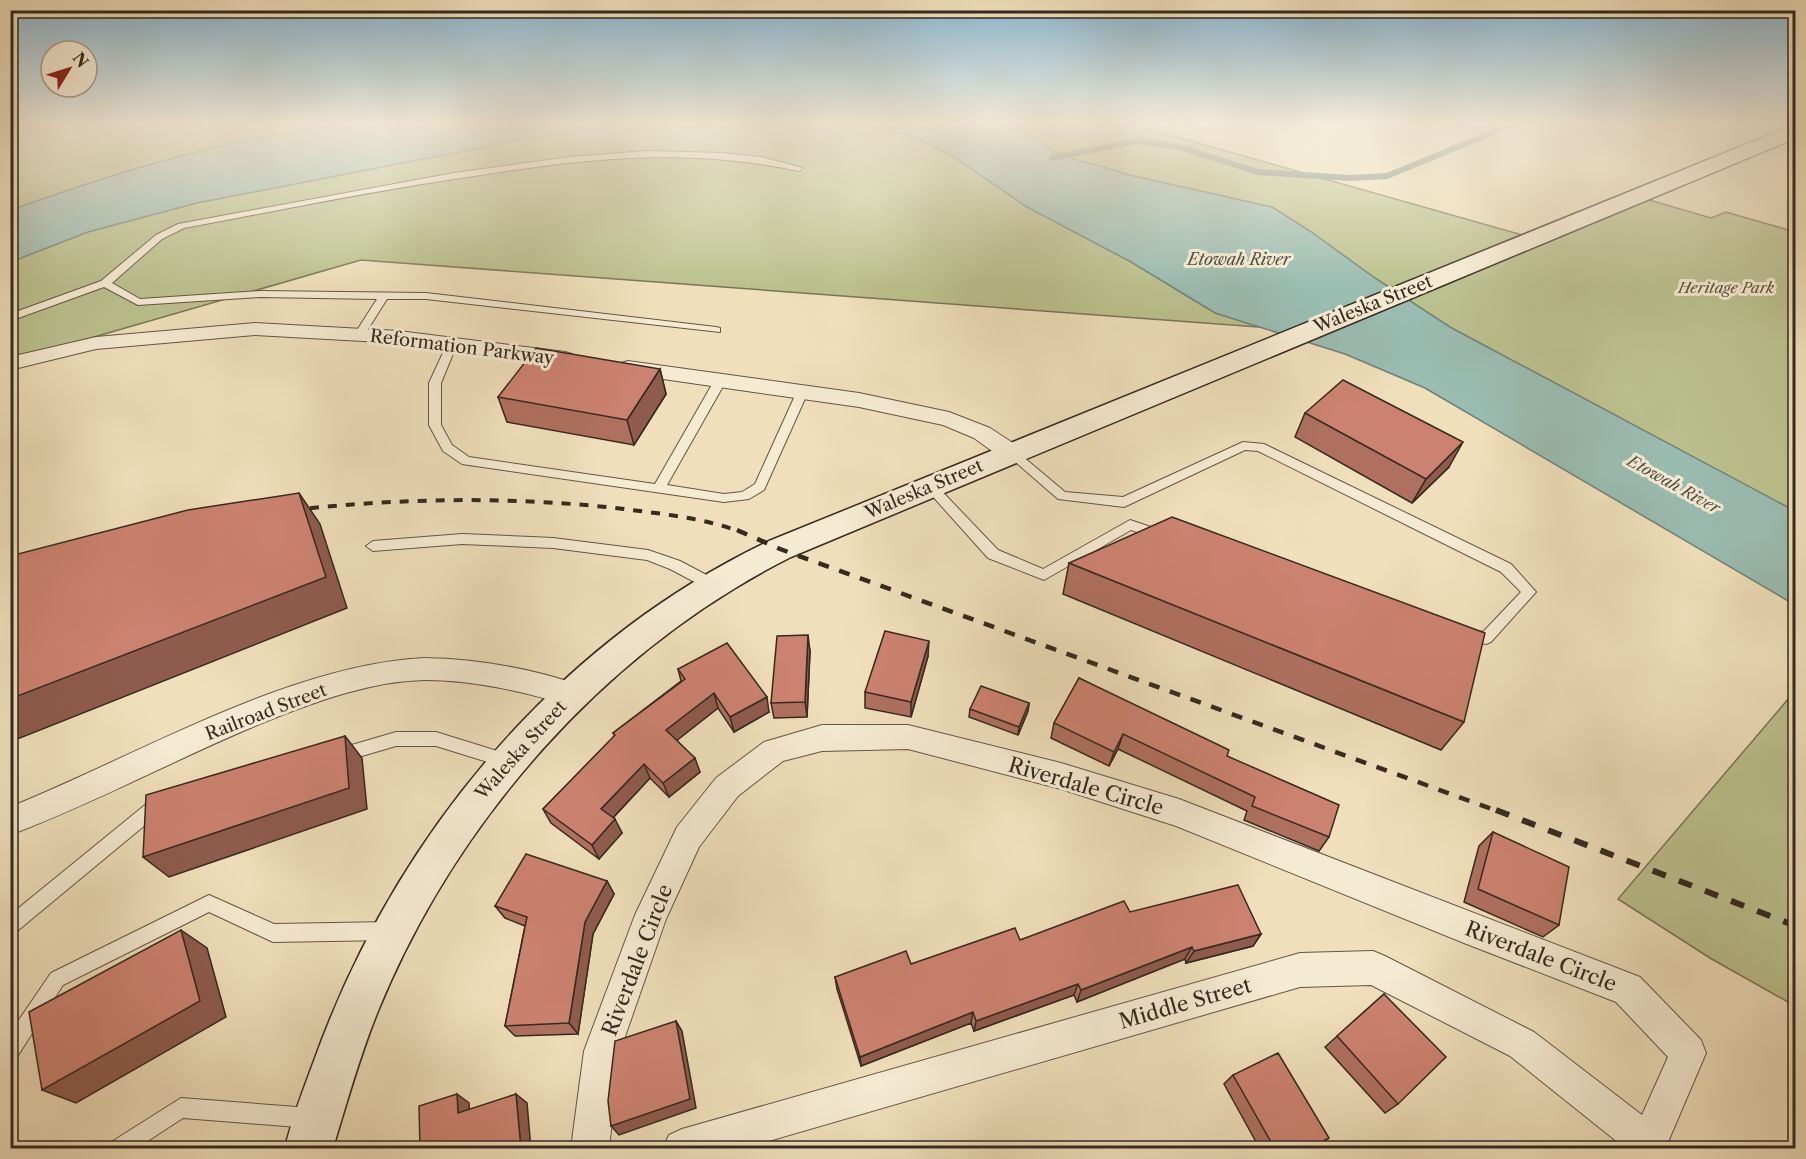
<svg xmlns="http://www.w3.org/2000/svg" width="1806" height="1159" font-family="'Libre Caslon Text',serif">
  <rect width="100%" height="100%" fill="#efdfba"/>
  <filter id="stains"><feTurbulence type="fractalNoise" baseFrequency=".00333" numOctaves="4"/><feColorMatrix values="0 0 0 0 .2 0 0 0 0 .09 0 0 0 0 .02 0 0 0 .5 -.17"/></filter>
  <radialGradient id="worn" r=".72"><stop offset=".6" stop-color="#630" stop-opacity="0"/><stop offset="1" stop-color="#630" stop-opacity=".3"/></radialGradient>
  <path fill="#bbc18e" stroke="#787557" stroke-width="1.5" d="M11,124H1131L1540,240L1646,199L1711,218L1726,212L1795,232V565L1312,331L361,260L11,361Z
    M1795,691V1006L1710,958L1618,899Z"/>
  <path fill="#9abcb1" stroke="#728177" stroke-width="1.5" d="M346,124H656L537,137L197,203L88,232L11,262V210C120,171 231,137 346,124Z
    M850,124H1002C1024,130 1041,145 1062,154C1081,164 1105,165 1125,174L1272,207L1310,231L1375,278L1450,327L1795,511V605L1425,388L1345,354L1215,313L1131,262L1027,207L949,154L913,136Z"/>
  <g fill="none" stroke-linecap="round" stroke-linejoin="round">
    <path stroke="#728177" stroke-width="6" d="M1052,158L1137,141L1179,147L1258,172L1350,178L1387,176L1513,124"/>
    <g stroke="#645646" stroke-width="2">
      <path id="service" d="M646,151L723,153L761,157L803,168L799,171C685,147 588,158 474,176C377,190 280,210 184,228L162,239L112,283L140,299L260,291L426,293L716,327L720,328V332L426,299H387L363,337L359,338L354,335L377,299L260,297L138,305L104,287L10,321V314L101,281L156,235L178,224L454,173L570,157Z
        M452,341L457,344L441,383V425L452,445L469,457L655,484L714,381L720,377L726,381L667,485L724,494L742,492L755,484L798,389L802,388L808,392L764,490L749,499L724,502L462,464L443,451L429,425V383L447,344Z
        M1243,442L1264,444L1511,564L1536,592L1491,642L1486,644L1462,639L1460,635L1462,631L1467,629L1483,632L1521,592L1501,572L1258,451L1245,450L1124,507L1058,499L1005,453L1011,449L1015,450L1065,492L1123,497Z
        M931,483L935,484L998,550L1043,569L1130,520L1166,532L1168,535L1161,540L1131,530L1044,580L988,558L927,490L925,487Z
        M462,534L553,538L648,550L680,561L716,580L718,584L716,588H706L670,569L647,560L553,548L462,544L373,551L366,546L373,541Z
        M396,732H436L507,754L512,756L515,761L512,766L507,768L436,746H396L338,763L333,761L330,756L333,751L338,749Z
        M162,800L168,802L170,807L168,812L156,816L16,932L10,934V915L145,805Z
        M209,895L274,924L389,922L395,925L398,931L395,937L389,940L273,942L209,912L63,985L17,1057L10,1059V1033L51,973Z
        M181,1098L310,1108L317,1111L320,1118L317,1125L310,1128L183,1118L137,1148H110L113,1141Z"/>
    </g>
    <g stroke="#645646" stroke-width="2">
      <path id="minor" d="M255,323L399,331L565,352L572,354L575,359L572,364L565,366L399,343L255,335L96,349L10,370V357L96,337Z
        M628,361L859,393L949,412L990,428L1019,447L1022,453L1019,459L1011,461L1003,459L974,438L943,425L859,407L621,373L617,368L621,363Z
        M424,658C477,659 531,668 582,686L586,694L582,702L572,706C524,692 475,680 425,680C373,681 320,700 272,719C183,755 100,801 10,835V807C137,756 288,665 424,658Z
        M822,725H908L1061,763L1179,799L1640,977L1701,1040L1706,1053L1668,1142L1667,1148H1625L1510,1056L1371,985L1300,987L745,1148H663L669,1135L682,1129L1300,953L1373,951L1385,956L1534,1032L1642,1115L1668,1057L1616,1002L1464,943L1176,826L1061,789L908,749L822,751L783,761L738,796L699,847L666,919L620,1051L609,1148H571L584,1051L635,915L677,827L716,778L764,742Z"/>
    </g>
    <g stroke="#352920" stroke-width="3">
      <path id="secondary" d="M1796,124V138L791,557C606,650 456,820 378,1011C360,1055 347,1102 333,1148H285C292,1118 304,1088 315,1058C395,837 555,643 769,541Z"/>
    </g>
    <use href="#service" fill="#f5ead2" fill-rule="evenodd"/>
    <use href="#minor" fill="#f5ead2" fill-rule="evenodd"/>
    <use href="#secondary" fill="#f5ead2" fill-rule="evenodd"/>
    <path stroke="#352920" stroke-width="4" stroke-dasharray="9 9" stroke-linecap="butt" d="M292,510C403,498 513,496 624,509C663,514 704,518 741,532"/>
    <path stroke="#352920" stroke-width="4.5" stroke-dasharray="11 11" stroke-linecap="butt" d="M737,530L780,549L1500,812"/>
    <path stroke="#352920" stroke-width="6" stroke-dasharray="14 14" stroke-linecap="butt" d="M1496,810L1796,926"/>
  </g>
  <path fill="#af7060" stroke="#352920" stroke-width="1.5" d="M660,369L666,394L634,445L507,422L498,397Z
    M1305,413L1449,467L1412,503L1295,437Z
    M1069,563L1464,722L1441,750L1063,594Z
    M810,651L807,717L774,718L771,703Z
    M928,656L911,717L865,708V692Z
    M678,669L769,712L734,732L718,708L677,740L700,772L669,797L650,778L613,818L622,833L599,859L551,823L543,809L615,736L613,733L681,681Z
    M1079,678L1227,756L1329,837L1319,851L1244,820L1247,811L1118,749L1109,766L1051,738L1054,723Z
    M1029,703L1028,711L1018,735L969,717L970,709Z
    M1493,832L1559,925L1543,937L1464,902L1479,846Z
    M607,881L614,894L593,934L578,1034L515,1036L505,1026L525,926L505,918L495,906Z
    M1130,912L1261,934L1253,946L1186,963L1185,959L1077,1002L1074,995L974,1031L971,1023L861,1066L837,989L835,977L911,964L1020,940Z
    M1384,994L1398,1104L1385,1113L1325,1047Z
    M1233,1075L1317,1146L1312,1149H1260L1224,1084Z"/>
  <path fill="#8f5b4e" stroke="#352920" stroke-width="1.5" d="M660,369L666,394L634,445L627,420Z
    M1463,442L1449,467L1412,503L1426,479Z
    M299,493L320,524L347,608L10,742V699Z
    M808,635L810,651L807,717L805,702Z
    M929,641L928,656L911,717V702Z
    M714,693L718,708L671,745L666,730Z
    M767,697L769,712L734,732L730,717Z
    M1029,703L1028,711L1018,735L1019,727Z
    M1123,734L1118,749L1109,766L1114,752Z
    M345,736L362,758L367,809L169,877L143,857Z
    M695,758L700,772L669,797L663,783Z
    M644,764L650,778L608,823L601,809Z
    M615,819L622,833L599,859L592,845Z
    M607,881L614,894L593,934L578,1034L569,1023L585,922Z
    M181,930L207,948L226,1017L76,1103L42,1090Z
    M1261,934L1253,946L1186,963L1194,951Z
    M1192,947L1185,959L1077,1002L1081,990Z
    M1078,984L1074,995L974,1031L976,1021Z
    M973,1012L971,1023L861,1066L860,1057Z
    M676,1021L682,1031L696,1108L619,1135L611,1126Z
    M457,1094L469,1103L470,1122L458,1113Z
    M516,1094L527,1103L531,1149H521Z
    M1329,1138L1312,1149H1308Z"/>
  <path fill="#cc8270" stroke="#352920" stroke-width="1.5" d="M536,348L660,369L627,420L498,397Z
    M1343,380L1463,442L1426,479L1305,413Z
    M299,493L326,577L10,699V556L188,510Z
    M1172,517L1485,633L1464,722L1069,563Z
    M885,631L929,641L911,702L865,692Z
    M808,635L805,702L771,703L777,636Z
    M727,643L767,697L730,717L714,693L666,730L695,758L663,783L644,764L601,809L615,819L592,845L543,809L615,735L613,733L685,679L678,669Z
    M1079,678L1229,750L1227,756L1339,805L1329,837L1252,806L1255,797L1123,734L1114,752L1054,723Z
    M981,686L1029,703L1019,727L970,709Z
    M345,736L349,788L143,857L146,795Z
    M1493,832L1569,867L1559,925L1478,889Z
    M526,854L607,881L585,922L569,1023L505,1026L527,917L495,906Z
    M1238,885L1261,934L1194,951L1192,947L1081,990L1078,984L976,1021L973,1012L860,1057L835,977L906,951L911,964L1015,928L1020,940L1124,901L1130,912Z
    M181,930L200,1001L42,1090L29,1012Z
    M1384,994L1446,1057L1398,1104L1337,1036Z
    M676,1021L690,1099L611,1126L608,1101L615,1041Z
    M1278,1053L1329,1138L1308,1149H1275L1233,1075Z
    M457,1094L458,1113L516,1094L521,1149H420L419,1106Z"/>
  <linearGradient id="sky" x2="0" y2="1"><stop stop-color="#89b7d2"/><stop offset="0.43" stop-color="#f8f1e0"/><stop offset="1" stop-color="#f8f1e0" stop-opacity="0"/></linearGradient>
  <rect width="1806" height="286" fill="url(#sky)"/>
  <g text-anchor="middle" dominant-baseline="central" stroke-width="6" stroke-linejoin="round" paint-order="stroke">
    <g font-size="15" font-style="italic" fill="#564f3c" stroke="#f5ead2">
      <text x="1726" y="287">Heritage Park</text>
    </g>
    <g font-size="16" font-style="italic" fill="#4e4e44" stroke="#f5ead2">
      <text x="1239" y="259">Etowah River</text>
      <text transform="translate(1674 484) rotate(29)">Etowah River</text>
    </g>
    <g font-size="18" fill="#352920" stroke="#f5ead2">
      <text transform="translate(1373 304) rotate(-22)">Waleska Street</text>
      <text transform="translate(462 347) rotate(7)">Reformation Parkway</text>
      <text transform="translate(924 489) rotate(-23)">Waleska Street</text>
      <text transform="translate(266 712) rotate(-21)">Railroad Street</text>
      <text transform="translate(521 750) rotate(-48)">Waleska Street</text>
    </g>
    <g font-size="21" fill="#352920" stroke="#f5ead2">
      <text transform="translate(1086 786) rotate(16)">Riverdale Circle</text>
      <text transform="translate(1541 956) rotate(21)">Riverdale Circle</text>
      <text transform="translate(637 960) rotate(-69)">Riverdale Circle</text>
      <text transform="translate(1185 1003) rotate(-16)">Middle Street</text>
    </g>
  </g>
  <rect width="1806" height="1159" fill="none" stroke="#efdfba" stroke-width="36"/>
  <rect x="12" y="12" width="1782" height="1135" fill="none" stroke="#352920" stroke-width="3"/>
  <rect x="18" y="18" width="1770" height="1123" fill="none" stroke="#352920" stroke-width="1.5"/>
  <g transform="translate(69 69) rotate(52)"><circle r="28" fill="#f5ead2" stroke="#a89d8b" stroke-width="1.5"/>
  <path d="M0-4.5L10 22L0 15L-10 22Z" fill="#8f2418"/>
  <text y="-9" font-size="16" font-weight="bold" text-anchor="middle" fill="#352920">N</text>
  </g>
  <rect width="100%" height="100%" filter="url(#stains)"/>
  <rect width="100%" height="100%" fill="url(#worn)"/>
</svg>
